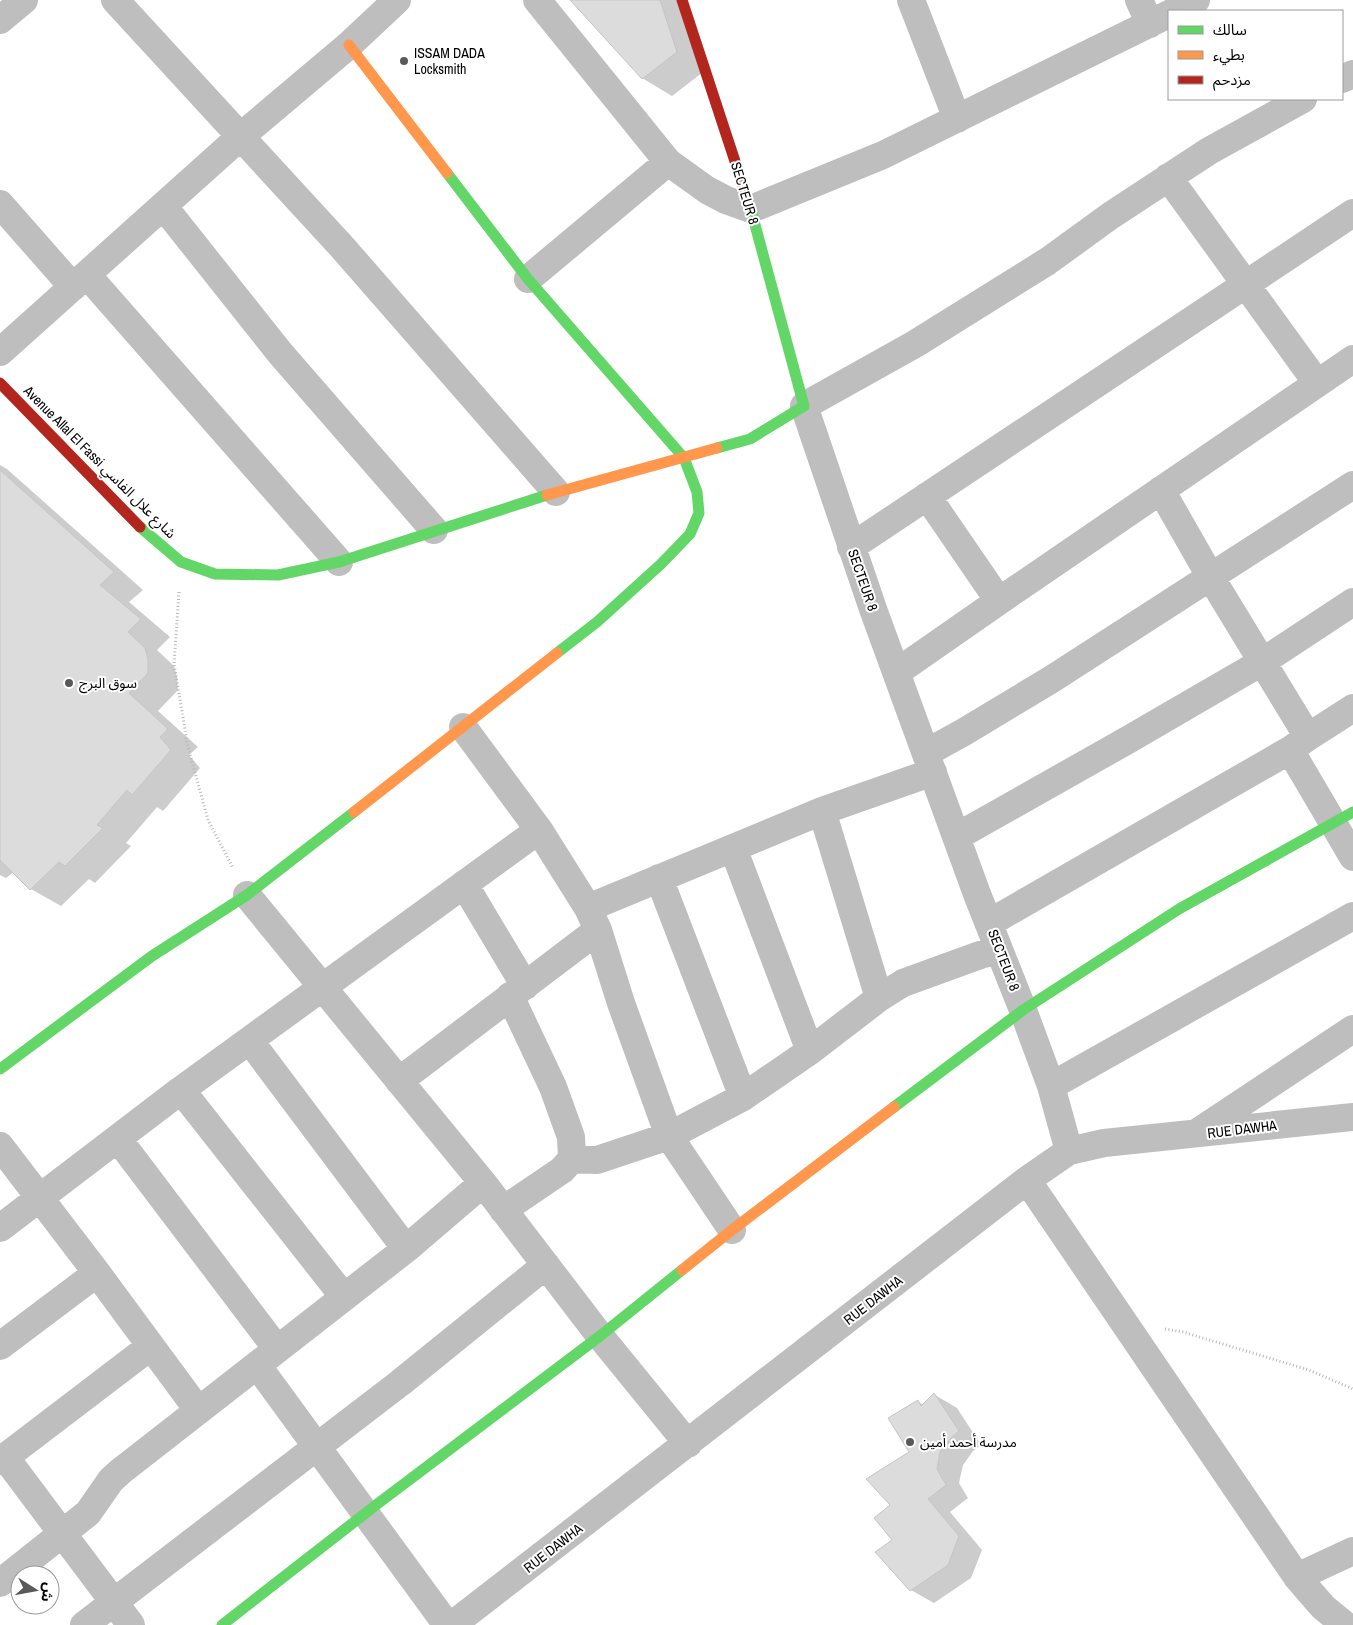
<svg xmlns="http://www.w3.org/2000/svg" width="1353" height="1625" font-family="'Archivo Narrow','Noto Sans Arabic',sans-serif">
  <rect width="100%" height="100%" fill="#fff"/>
  <path fill="#0003" d="M572,0H683L707,69L672,96L642,78Z
    M0,465L7,469L143,590L129,602L170,637L157,650L174,666L177,677L178,690L158,711L198,747L189,755L200,768L163,811L157,807L126,843L131,846L95,883L89,879L61,906L31,889L14,872L6,878L0,875Z
    M935,1395L957,1408L981,1445L973,1451L963,1465L959,1483L968,1498L950,1512L982,1550L971,1578L934,1603L911,1590L893,1540L892,1505L910,1453L918,1402L924,1405Z"/>
  <path fill="#dcdcdc" stroke="#c5c5c5" d="M570,0H660L677,52L642,79Z
    M0,470L114,572L100,585L141,619L128,632L145,648L148,659V673L129,693L168,729L160,737L171,750L132,795L127,790L97,825L103,828L65,866L59,862L30,890L0,860Z
    M934,1393L959,1431L950,1439L940,1452L937,1469L946,1485L928,1499L959,1536L948,1565L910,1591L875,1552L892,1540L874,1518L890,1505L866,1479L909,1452L888,1418L918,1400L921,1406Z"/>
  <g fill="none" stroke-linecap="round" stroke-linejoin="round">
    <path stroke="#b8b8b8" stroke-width="3" stroke-dasharray="1 2.5" stroke-linecap="butt" d="M179,592L174,664L188,747L208,820L233,868
      M1165,1329L1183,1332L1309,1370L1353,1389"/>
    <path stroke="#bebebe" stroke-width="28" d="M115,0L343,248L556,492
      M537,0L668,162L707,190L726,200L751,209L883,155L1169,14
      M911,0L957,119
      M1139,0L1150,24
      M1174,11L1196,0
      M0,20L24,0
      M1342,79L1353,74
      M1168,177L1317,383
      M0,204L73,287
      M164,207L280,353L434,530
      M87,275L339,562
      M528,279L668,162
      M0,352L240,137L349,45L397,0
      M1161,490L1210,576L1308,737
      M927,496L999,601L1353,359
      M851,547L1353,213
      M897,672L999,601
      M463,727L539,830L588,908L598,930L621,1003L669,1136L732,1230
      M1290,750L1353,857
      M926,753L964,732L1052,679L1353,485
      M822,811L879,998
      M956,837L1126,741L1262,662L1353,602
      M733,848L810,1051
      M659,878L743,1097
      M464,884L525,986
      M247,895L483,1183L600,1336L688,1444
      M588,908L822,811L933,772
      M989,923L1290,750L1308,737L1353,708
      M250,1041L406,1249
      M399,1081L598,930
      M1051,1086L1353,916
      M181,1090L344,1297
      M1198,1132L1353,1029
      M118,1139L277,1349
      M0,1146L97,1273L198,1410
      M1069,1151L1051,1086L1023,1010L977,894L873,609L804,406L915,344L1048,261L1110,216L1209,151L1303,99
      M572,1159L597,1160L669,1136L743,1097L810,1051L879,998L903,983L980,955L999,950
      M1027,1180L1297,1577L1323,1607L1345,1625
      M503,1210L562,1170L572,1159L571,1137L553,1087L510,996
      M0,1228L181,1090L539,830
      M0,1346L97,1273
      M257,1365L447,1625
      M5,1457L131,1625
      M0,1461L151,1346
      M1297,1577L1353,1551
      M0,1583L88,1513L111,1480L121,1471L406,1249L483,1183
      M84,1625L400,1383L546,1265
      M452,1625L1027,1180L1069,1151L1104,1143L1353,1117"/>
    <path stroke="#63d668" stroke-width="11" d="M447,173L528,279L684,458L697,492L699,513L690,534L661,564L597,622L557,653
      M717,448L750,439L804,406L751,210
      M140,527L181,562L215,574L278,575L339,562L547,495
      M0,1069L152,956L247,895L354,812
      M894,1107L1023,1010L1179,909L1353,812
      M222,1625L376,1505L600,1336L682,1270"/>
    <path stroke="#ff974d" stroke-width="11" d="M349,45L447,173
      M547,495L717,448
      M354,812L557,653
      M682,1270L732,1230L894,1107"/>
    <path stroke="#b3261e" stroke-width="11" d="M682,0L751,210
      M0,383L140,527"/>
  </g>
  <g fill="#595959" stroke="#fff" stroke-width="2">
    <circle cx="404" cy="61" r="5"/>
    <circle cx="69" cy="683" r="5"/>
    <circle cx="910" cy="1442" r="5"/>
  </g>
  <g text-anchor="middle" dominant-baseline="central" stroke-width="4" stroke-linejoin="round" paint-order="stroke">
    <g font-size="14" fill="#000" stroke="#fff" text-anchor="start">
      <text x="414" y="53">ISSAM DADA<tspan x="414" dy="16">Locksmith</tspan></text>
      <text x="79" y="683">سوق البرج</text>
      <text x="920" y="1442">مدرسة أحمد أمين</text>
    </g>
    <g font-size="14" fill="#000" stroke="#fff">
      <text transform="translate(745 193) rotate(73)">SECTEUR 8</text>
      <text transform="translate(100 462) rotate(45)">Avenue Allal El Fassi شارع علال الفاسي</text>
      <text transform="translate(863 580) rotate(71)">SECTEUR 8</text>
      <text transform="translate(1004 960) rotate(69)">SECTEUR 8</text>
      <text transform="translate(1242 1129) rotate(-7)">RUE DAWHA</text>
      <text transform="translate(873 1300) rotate(-38)">RUE DAWHA</text>
      <text transform="translate(553 1548) rotate(-38)">RUE DAWHA</text>
    </g>
  </g>
  <rect x="1168" y="10" width="175" height="90" fill="#ffffff" stroke="#999999"/>
  <rect x="1178" y="26" width="25" height="8" fill="#63d668" stroke="#999999"/>
  <text x="1213" y="35" font-size="15" fill="#000000">سالك</text>
  <rect x="1178" y="51" width="25" height="8" fill="#ff974d" stroke="#999999"/>
  <text x="1213" y="60" font-size="15" fill="#000000">بطيء</text>
  <rect x="1178" y="76" width="25" height="8" fill="#b3261e" stroke="#999999"/>
  <text x="1213" y="85" font-size="15" fill="#000000">مزدحم</text>
  <g transform="translate(35 1590) rotate(101)"><circle r="24" fill="#ffffff" stroke="#999999"/>
  <path d="M0-4L9 19L0 12L-9 19Z" fill="#595959"/>
  <text y="-8" font-size="14" font-weight="bold" text-anchor="middle" fill="#000000">ش</text>
  </g>
</svg>
